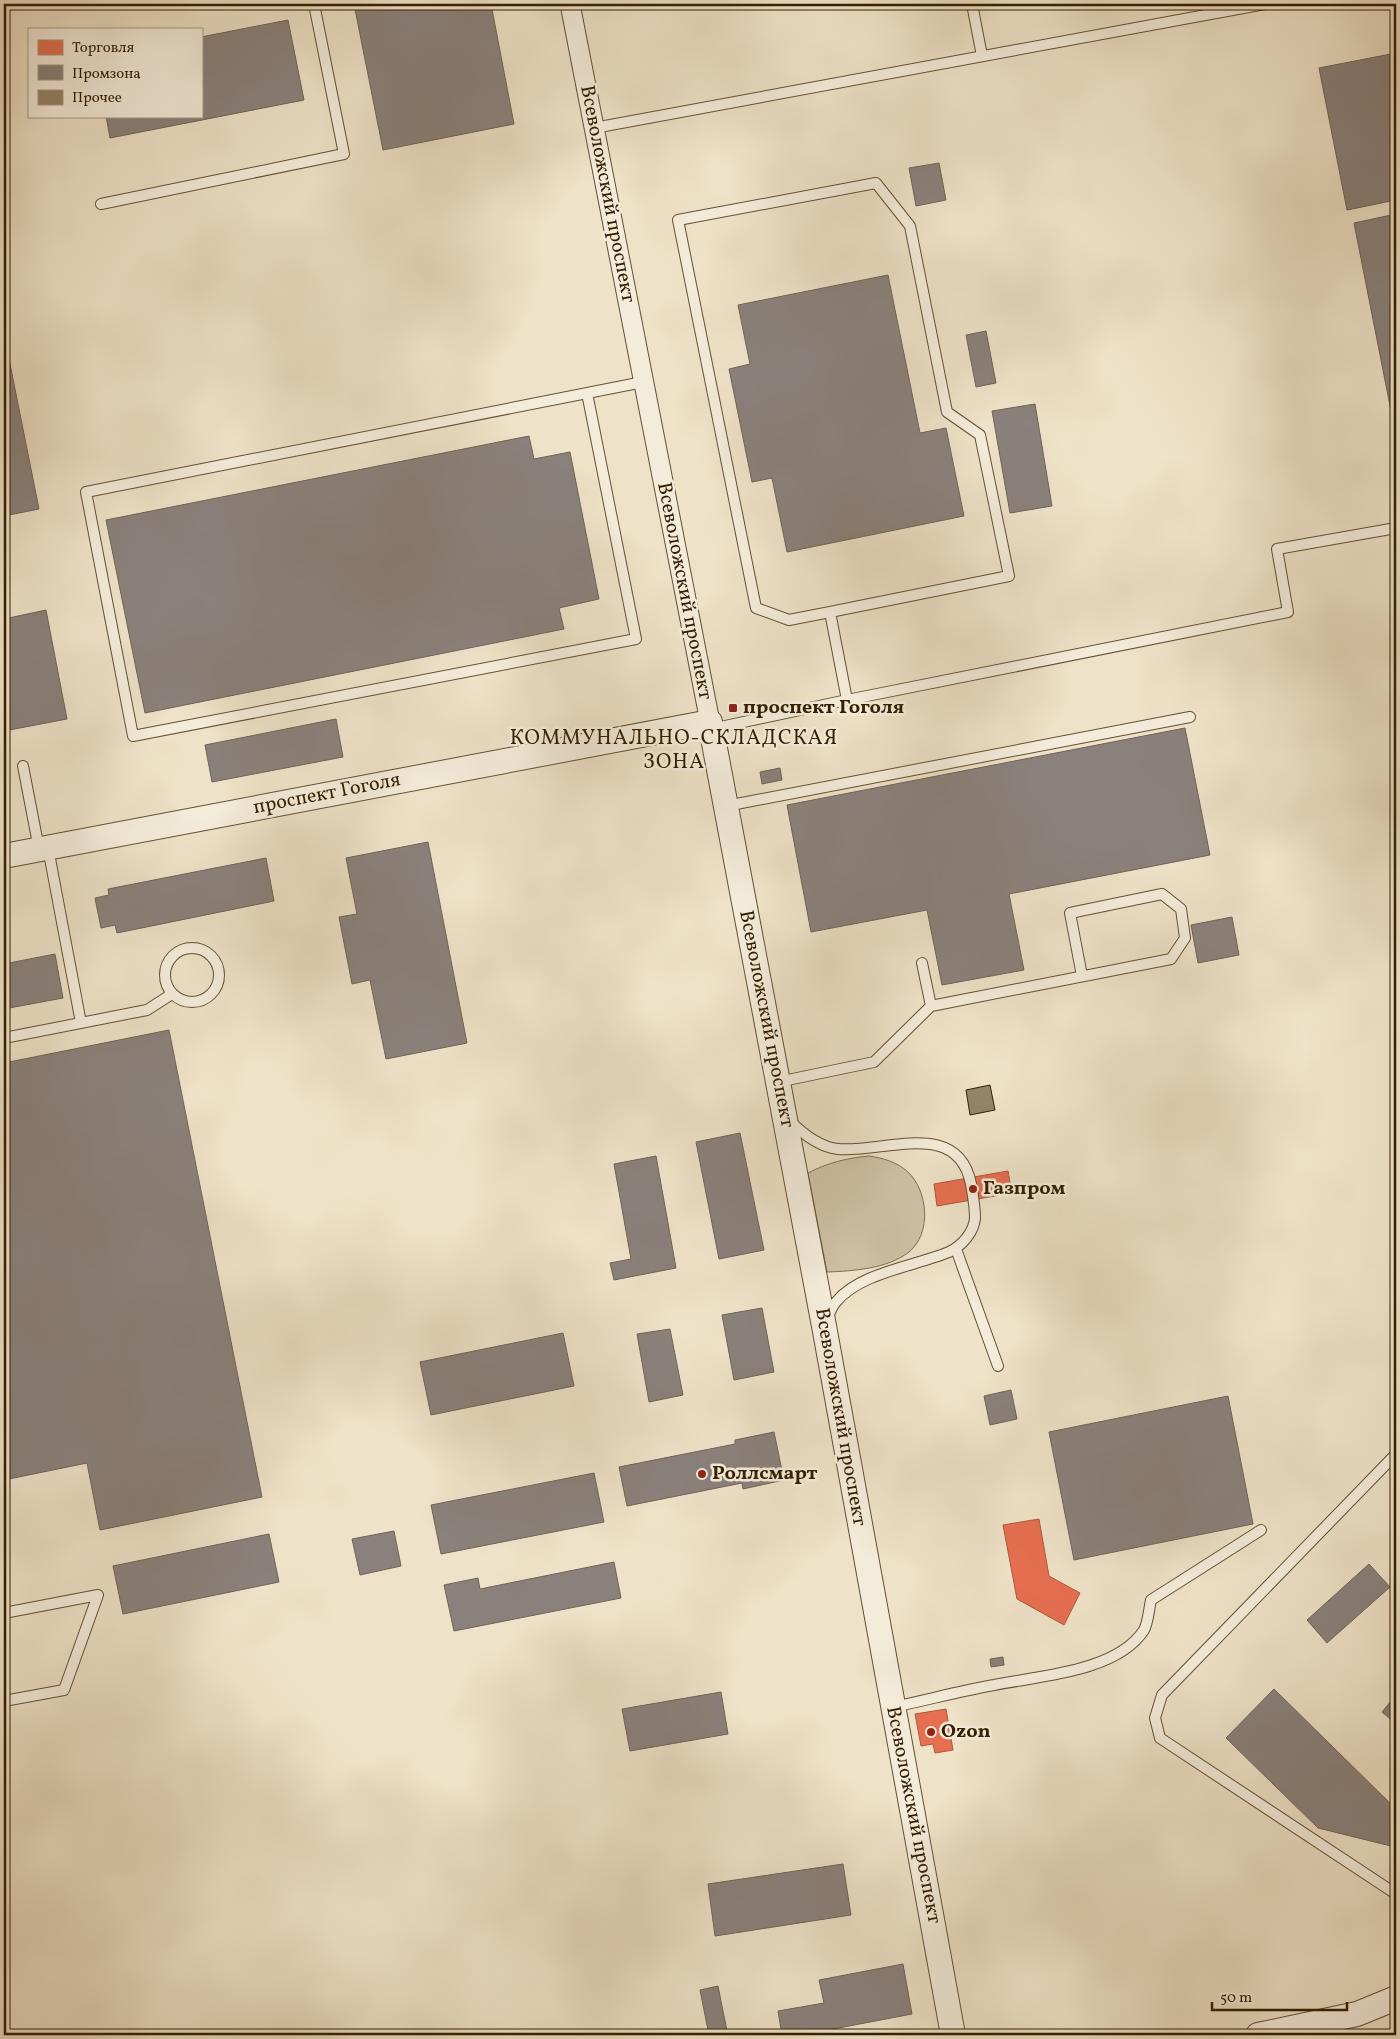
<svg xmlns="http://www.w3.org/2000/svg" width="1400" height="2039" font-family="Vollkorn,serif">
  <rect width="100%" height="100%" fill="#eee2c8"/>
  <filter id="stains"><feTurbulence type="fractalNoise" baseFrequency=".004" numOctaves="4"/><feColorMatrix values="0 0 0 0 .2 0 0 0 0 .09 0 0 0 0 .02 0 0 0 .5 -.17"/></filter>
  <radialGradient id="worn" r=".72"><stop offset=".6" stop-color="#630" stop-opacity="0"/><stop offset="1" stop-color="#630" stop-opacity=".3"/></radialGradient>
  <path fill="#cec1a6" stroke="#807054" d="M869,1156C883,1158 897,1162 908,1172C928,1191 932,1233 909,1252C887,1269 853,1271 827,1272L808,1173C827,1163 847,1158 869,1156Z"/>
  <path fill="#e76f51" stroke="#b15739" d="M1008,1171L1012,1193L937,1206L934,1184Z
    M1039,1519L1049,1576L1080,1593L1064,1625L1017,1599L1003,1525Z
    M946,1709L953,1750L935,1753L933,1744L921,1746L915,1714Z"/>
  <path fill="#8a817c" stroke="#706457" d="M354,4H491L514,124L383,150Z
    M993,4H1021L995,9Z
    M288,20L304,100L110,138L106,116H201V37Z
    M1396,53V200L1347,210L1319,68Z
    M939,163L946,200L916,206L909,168Z
    M1396,214V436L1354,223Z
    M888,275L920,433L946,428L964,516L787,552L772,478L752,482L729,369L750,364L738,305Z
    M986,331L996,383L976,387L966,335Z
    M4,334L39,509L4,516Z
    M1035,404L1052,506L1010,513L992,411Z
    M529,436L534,459L570,452L599,599L559,608L564,629L145,713L106,520Z
    M46,610L67,719L4,731V619Z
    M336,719L343,757L212,782L205,745Z
    M1185,728L1210,855L1009,894L1024,970L942,985L927,910L811,932L787,805Z
    M780,768L782,780L762,784L760,772Z
    M428,842L467,1043L386,1059L370,980L352,984L339,917L357,914L346,858Z
    M266,858L274,901L117,933L115,925L101,928L95,898L109,895L108,889Z
    M1232,917L1239,955L1198,963L1191,925Z
    M55,954L63,998L4,1009V964Z
    M169,1030L262,1497L100,1530L87,1463L4,1480V1063Z
    M740,1133L764,1250L719,1259L696,1142Z
    M656,1156L676,1268L614,1280L610,1263L631,1259L614,1164Z
    M762,1308L774,1372L734,1380L722,1315Z
    M670,1329L683,1395L649,1402L637,1334Z
    M563,1333L574,1386L431,1415L420,1362Z
    M1011,1390L1017,1419L990,1425L984,1396Z
    M1228,1396L1253,1524L1074,1560L1049,1432Z
    M774,1432L784,1480L743,1489L742,1483L627,1506L619,1467L735,1444V1440Z
    M594,1473L604,1522L441,1554L431,1505Z
    M394,1531L401,1566L360,1575L352,1539Z
    M269,1534L279,1582L123,1614L113,1566Z
    M614,1562L621,1598L454,1631L444,1585L478,1578L480,1589Z
    M1369,1564L1390,1587L1327,1643L1307,1620Z
    M1003,1657L1004,1665L991,1667L990,1659Z
    M1274,1689L1396,1809L1395,1847L1318,1828L1226,1738Z
    M721,1692L728,1734L630,1751L622,1709Z
    M1396,1695V1724L1382,1712Z
    M843,1864L851,1915L715,1936L708,1884Z
    M903,1964L912,2014L802,2035H782L778,2011L824,2003L819,1980Z
    M718,1986L727,2031L709,2035L700,1990Z"/>
  <path fill="#948468" stroke="#331f01" d="M990,1085L995,1110L970,1115L966,1090Z"/>
  <g fill="none" stroke-linecap="round" stroke-linejoin="round">
    <g stroke="#625033" stroke-width="12">
      <path id="service" d="M972,4L982,56
        M594,128L1265,4
        M101,204L344,154L314,4
        M587,393L636,639L133,736L86,492L643,382
        M830,612L789,620L756,608L678,220L876,183L910,226L947,412L980,435L1009,576L830,612L847,700
        M711,729L847,700L1288,612L1277,549L1396,528
        M23,766L39,849
        M726,806L1190,717
        M48,848L81,1023
        M165 975a27 27 0 1 1 54 0a27 27 0 1 1-54 0Z
        M922,963L931,1006
        M4,1038L147,1010L172,994
        M778,1082L874,1062L931,1006L1171,959L1185,938L1181,909L1162,894L1070,913L1082,976
        M790,1121C803,1134 819,1147 838,1149C884,1153 958,1118 971,1184C973,1196 975,1206 975,1218C974,1232 962,1246 949,1252C915,1266 859,1273 836,1302C832,1306 830,1313 827,1318
        M956,1249L998,1366
        M1396,1454L1162,1695L1155,1718L1160,1738L1396,1894
        M4,1613L98,1595L64,1690L4,1701
        M893,1707C927,1700 960,1691 994,1685C1038,1676 1117,1672 1144,1630C1148,1623 1149,1609 1151,1600L1261,1530"/>
    </g>
    <g stroke="#625033" stroke-width="21">
      <path id="minor" d="M570,4L710,722"/>
    </g>
    <g stroke="#625033" stroke-width="26">
      <path id="tertiary" d="M4,856L710,722L824,1326L953,2035
        M1258,2035L1357,2014L1396,1998"/>
    </g>
    <use href="#service" stroke="#f4ecdb" stroke-width="10"/>
    <use href="#minor" stroke="#f4ecdb" stroke-width="19"/>
    <use href="#tertiary" stroke="#f4ecdb" stroke-width="24"/>
  </g>
  <g fill="#8f2418" stroke="#f4ecdb" stroke-width="2">
    <rect x="728" y="703" width="10" height="10" rx="2.5"/>
    <circle cx="973" cy="1189" r="5"/>
    <circle cx="702" cy="1474" r="5"/>
    <circle cx="931" cy="1732" r="5"/>
  </g>
  <g text-anchor="middle" dominant-baseline="central" stroke-width="5" stroke-linejoin="round" paint-order="stroke">
    <g font-size="20" fill="#331f01" stroke="#f4ecdb">
      <text transform="translate(607 194) rotate(79)">Всеволожский проспект</text>
      <text transform="translate(684 591) rotate(79)">Всеволожский проспект</text>
      <text transform="translate(327 794) rotate(-11)">проспект Гоголя</text>
      <text transform="translate(766 1019) rotate(79)">Всеволожский проспект</text>
      <text transform="translate(840 1417) rotate(80)">Всеволожский проспект</text>
      <text transform="translate(913 1815) rotate(79)">Всеволожский проспект</text>
    </g>
    <g font-size="20" font-weight="bold" fill="#331f01" stroke="#f4ecdb" text-anchor="start">
      <text x="743" y="708">проспект Гоголя</text>
      <text x="983" y="1189">Газпром</text>
      <text x="712" y="1474">Роллсмарт</text>
      <text x="941" y="1732">Ozon</text>
    </g>
    <g font-size="21" letter-spacing="1" fill="#331f01" stroke="#f4ecdb">
      <text x="674" y="738">КОММУНАЛЬНО-СКЛАДСКАЯ<tspan x="674" dy="24">ЗОНА</tspan></text>
    </g>
  </g>
  <rect width="1400" height="2039" fill="none" stroke="#eee2c8" stroke-width="20"/>
  <rect x="5" y="5" width="1390" height="2029" fill="none" stroke="#331f01" stroke-width="2.5"/>
  <rect x="10" y="10" width="1380" height="2019" fill="none" stroke="#331f01"/>
  <rect x="28" y="28" width="175" height="90" fill="#f4ecdb" stroke="#a79a84"/>
  <rect x="38" y="40" width="25" height="15" fill="#e76f51" stroke="#a79a84"/>
  <text x="72" y="52" font-size="15" fill="#331f01">Торговля</text>
  <rect x="38" y="65" width="25" height="15" fill="#8a817c" stroke="#a79a84"/>
  <text x="72" y="78" font-size="15" fill="#331f01">Промзона</text>
  <rect x="38" y="90" width="25" height="15" fill="#948468" stroke="#a79a84"/>
  <text x="72" y="102" font-size="15" fill="#331f01">Прочее</text>
  <path d="M1212 2002v8h135v-8" fill="none" stroke="#331f01" stroke-width="2.5"/>
  <text x="1220" y="2002" font-size="15" fill="#331f01" stroke="#f4ecdb" stroke-width="4" paint-order="stroke">50 m</text>
  <rect width="100%" height="100%" filter="url(#stains)"/>
  <rect width="100%" height="100%" fill="url(#worn)"/>
</svg>
